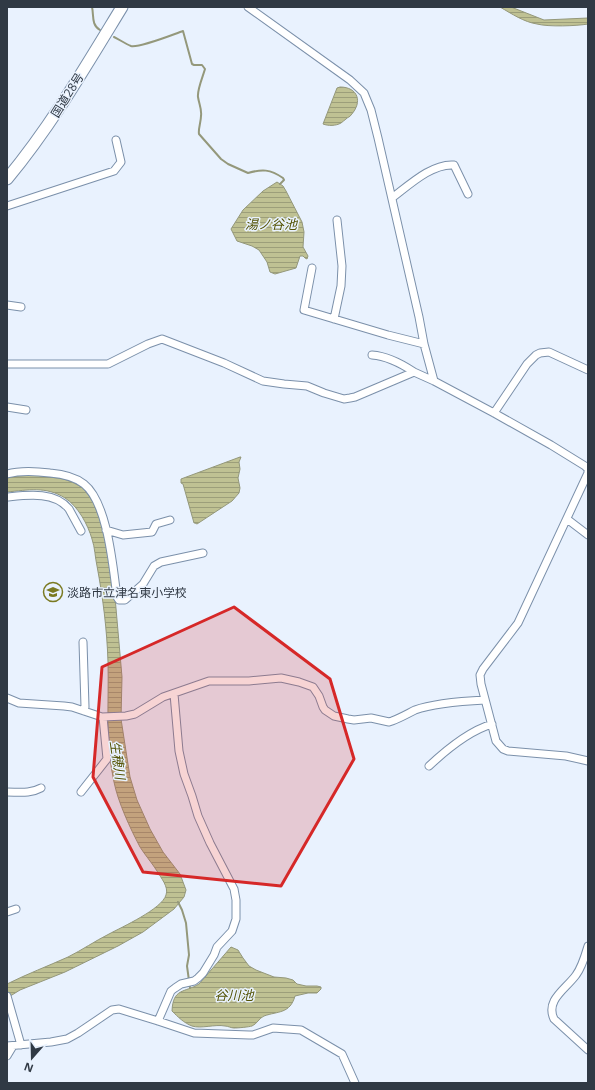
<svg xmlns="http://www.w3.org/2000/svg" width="595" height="1090" font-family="'Open Sans','Noto Sans JP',sans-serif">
  <defs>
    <pattern id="water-rules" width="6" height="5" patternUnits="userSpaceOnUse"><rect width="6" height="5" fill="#bfc193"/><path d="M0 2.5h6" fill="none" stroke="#9c9e7a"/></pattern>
  </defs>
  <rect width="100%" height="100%" fill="#e9f2fe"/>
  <path fill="url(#water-rules)" stroke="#94987b" d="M500,7H511L544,20L588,18V24C577,26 548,27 537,24C524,22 512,14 500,7Z
    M340,87C358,87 363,102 351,115C350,117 348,117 346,119C344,120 343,122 341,123C336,126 328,126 323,124L337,88Z
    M277,182L283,186L286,191L302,222L304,232L303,247L308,256L307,259L305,258L303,256H300L296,268L275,274L270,272L267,262L259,250L252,246L237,241L231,229L243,210L263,191Z
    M240,457H241L239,462L240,469L238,478L240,488L239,493L232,501L197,524L195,523H194L183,484L181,483V479Z
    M35,475L64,479L74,483L83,488L89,496L94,504L102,525L107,544L115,597L122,677L121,719L130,777L137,800L150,829L163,852L180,874L186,890L184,897L174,909L143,932L118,946L65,972L20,990L7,998V984C27,974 48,966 68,957C82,950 95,941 109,934C122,927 162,909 166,895C169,887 161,878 157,871C152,863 145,855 140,847C130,828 118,802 114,782C105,742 109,702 108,662C107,630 103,598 97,566C95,557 95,548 92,539C88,525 78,506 65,498C46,486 28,490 7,492V478L18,476Z
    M231,947L238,950L243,958L249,966L256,970L274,977L286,978L293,980L297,984L306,986H317L321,987V989L317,993H308L295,996C290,1014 278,1011 264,1016C259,1018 257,1024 252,1026C249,1027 238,1028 234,1028C231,1028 228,1026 225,1026C215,1024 201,1029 192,1026C184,1023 178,1017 172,1011C173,988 184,993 199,984Z"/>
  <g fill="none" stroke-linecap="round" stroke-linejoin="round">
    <path stroke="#94987b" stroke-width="2" d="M92,7C94,15 91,25 100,30
      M114,37C120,40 126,44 131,46C140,48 174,34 183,31L192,64L194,65H202L205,69C203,76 197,90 198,97C199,104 202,109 201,116C201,122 198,129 199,134L221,159L228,164L248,173C262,169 270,169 283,178L284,180L280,184
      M178,902L182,910L186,923L189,955L187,966L190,988"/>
    <g stroke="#7b90aa" stroke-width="9">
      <path id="minor" d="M248,7L350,80L364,93L371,110L378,138L419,317L424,344L434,381
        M392,198C408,186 432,163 454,165L468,194
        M7,206L114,171L121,162L116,140
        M312,268L304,310L388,335L424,344
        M7,305L21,307
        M334,319L341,286L342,266L337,220
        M372,355C386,356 402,364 414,372
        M7,364H108L148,344L162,339L224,363L263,381L284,384L307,386L324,393L344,399L350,398L355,397L414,372L434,381L494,413L551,445L585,466L588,469V472
        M7,407L26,410
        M494,413L527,364L536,355L540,353L549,352L588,370
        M588,473L518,623L483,669L480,675L481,684L496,741L503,749L508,751L566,756L588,761
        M7,474C21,470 35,471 50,473C62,474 74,476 84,484C108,503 113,568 117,597L119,600H125L143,584L154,566L161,562L203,553
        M7,497C27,495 55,491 69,509L81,531
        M567,519L588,535
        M106,530L123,535L152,532L156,524L170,520
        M83,642L85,707L84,711
        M7,698L19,703L64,706L72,707L102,717L126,716L135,714L163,697L209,681H249L281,678L299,682L313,687L319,696L323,707L325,710L334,716L348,719L354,720L371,718L389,722L392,721C400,718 407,714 415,710C434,703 465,701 485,700
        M429,766C446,750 469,731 492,724
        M7,792C19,792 30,794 41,788
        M81,792L107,759L103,717
        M7,912L16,909
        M588,946C585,956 582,967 576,975C566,989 545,1000 554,1019L588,1050
        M7,996L21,1045
        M158,1021L171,991L175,988L181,984L194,981L198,978L203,973L214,955L217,947L232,931L236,919V900L234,889L210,843L198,816L192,796L184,774L179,751L174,694
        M7,1046L51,1042L67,1039L78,1033L112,1010L119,1009L158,1021L194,1033L249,1035H253L273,1028L301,1030L342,1054L355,1083
        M7,1056L13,1046"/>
    </g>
    <g stroke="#7b90aa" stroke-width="13">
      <path id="trunk" d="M7,179C51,126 86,66 122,7"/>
    </g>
    <use href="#minor" stroke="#fff" stroke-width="7"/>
    <use href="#trunk" stroke="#fff" stroke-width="11"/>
  </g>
  <path fill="#d62828" fill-opacity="0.2" stroke="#d62828" stroke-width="3" stroke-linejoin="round" d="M234,607L330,679L354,759L281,886L143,872L93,777L102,667Z"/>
  <defs>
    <g id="school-ring" transform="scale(1)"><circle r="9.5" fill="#e9f2fe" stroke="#7a7a21" stroke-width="1.5"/><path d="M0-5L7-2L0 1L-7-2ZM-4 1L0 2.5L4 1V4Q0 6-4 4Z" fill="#7a7a21"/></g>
  </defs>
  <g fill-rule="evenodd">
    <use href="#school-ring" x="53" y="592"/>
  </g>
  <g text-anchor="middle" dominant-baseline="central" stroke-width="3" stroke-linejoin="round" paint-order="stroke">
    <g font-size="12" fill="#303944" stroke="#e9f2fe">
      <text transform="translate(67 95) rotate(-58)">国道28号</text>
    </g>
    <g font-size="12" fill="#303944" stroke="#e9f2fe" text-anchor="start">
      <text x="67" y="592">淡路市立津名東小学校</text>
    </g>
    <g font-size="13" font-style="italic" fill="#545304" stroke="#e9f2fe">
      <text x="271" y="224">湯ノ谷池</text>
      <text transform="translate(118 760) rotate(82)">生穂川</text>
      <text x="234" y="995">谷川池</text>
    </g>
  </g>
  <rect width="595" height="1090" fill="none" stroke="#303944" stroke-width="16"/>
  <g transform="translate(32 1058) rotate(200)" stroke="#e9f2fe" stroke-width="3" paint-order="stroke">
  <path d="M0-3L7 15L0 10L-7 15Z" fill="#303944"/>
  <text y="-6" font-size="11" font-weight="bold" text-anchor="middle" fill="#303944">N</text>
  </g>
</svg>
